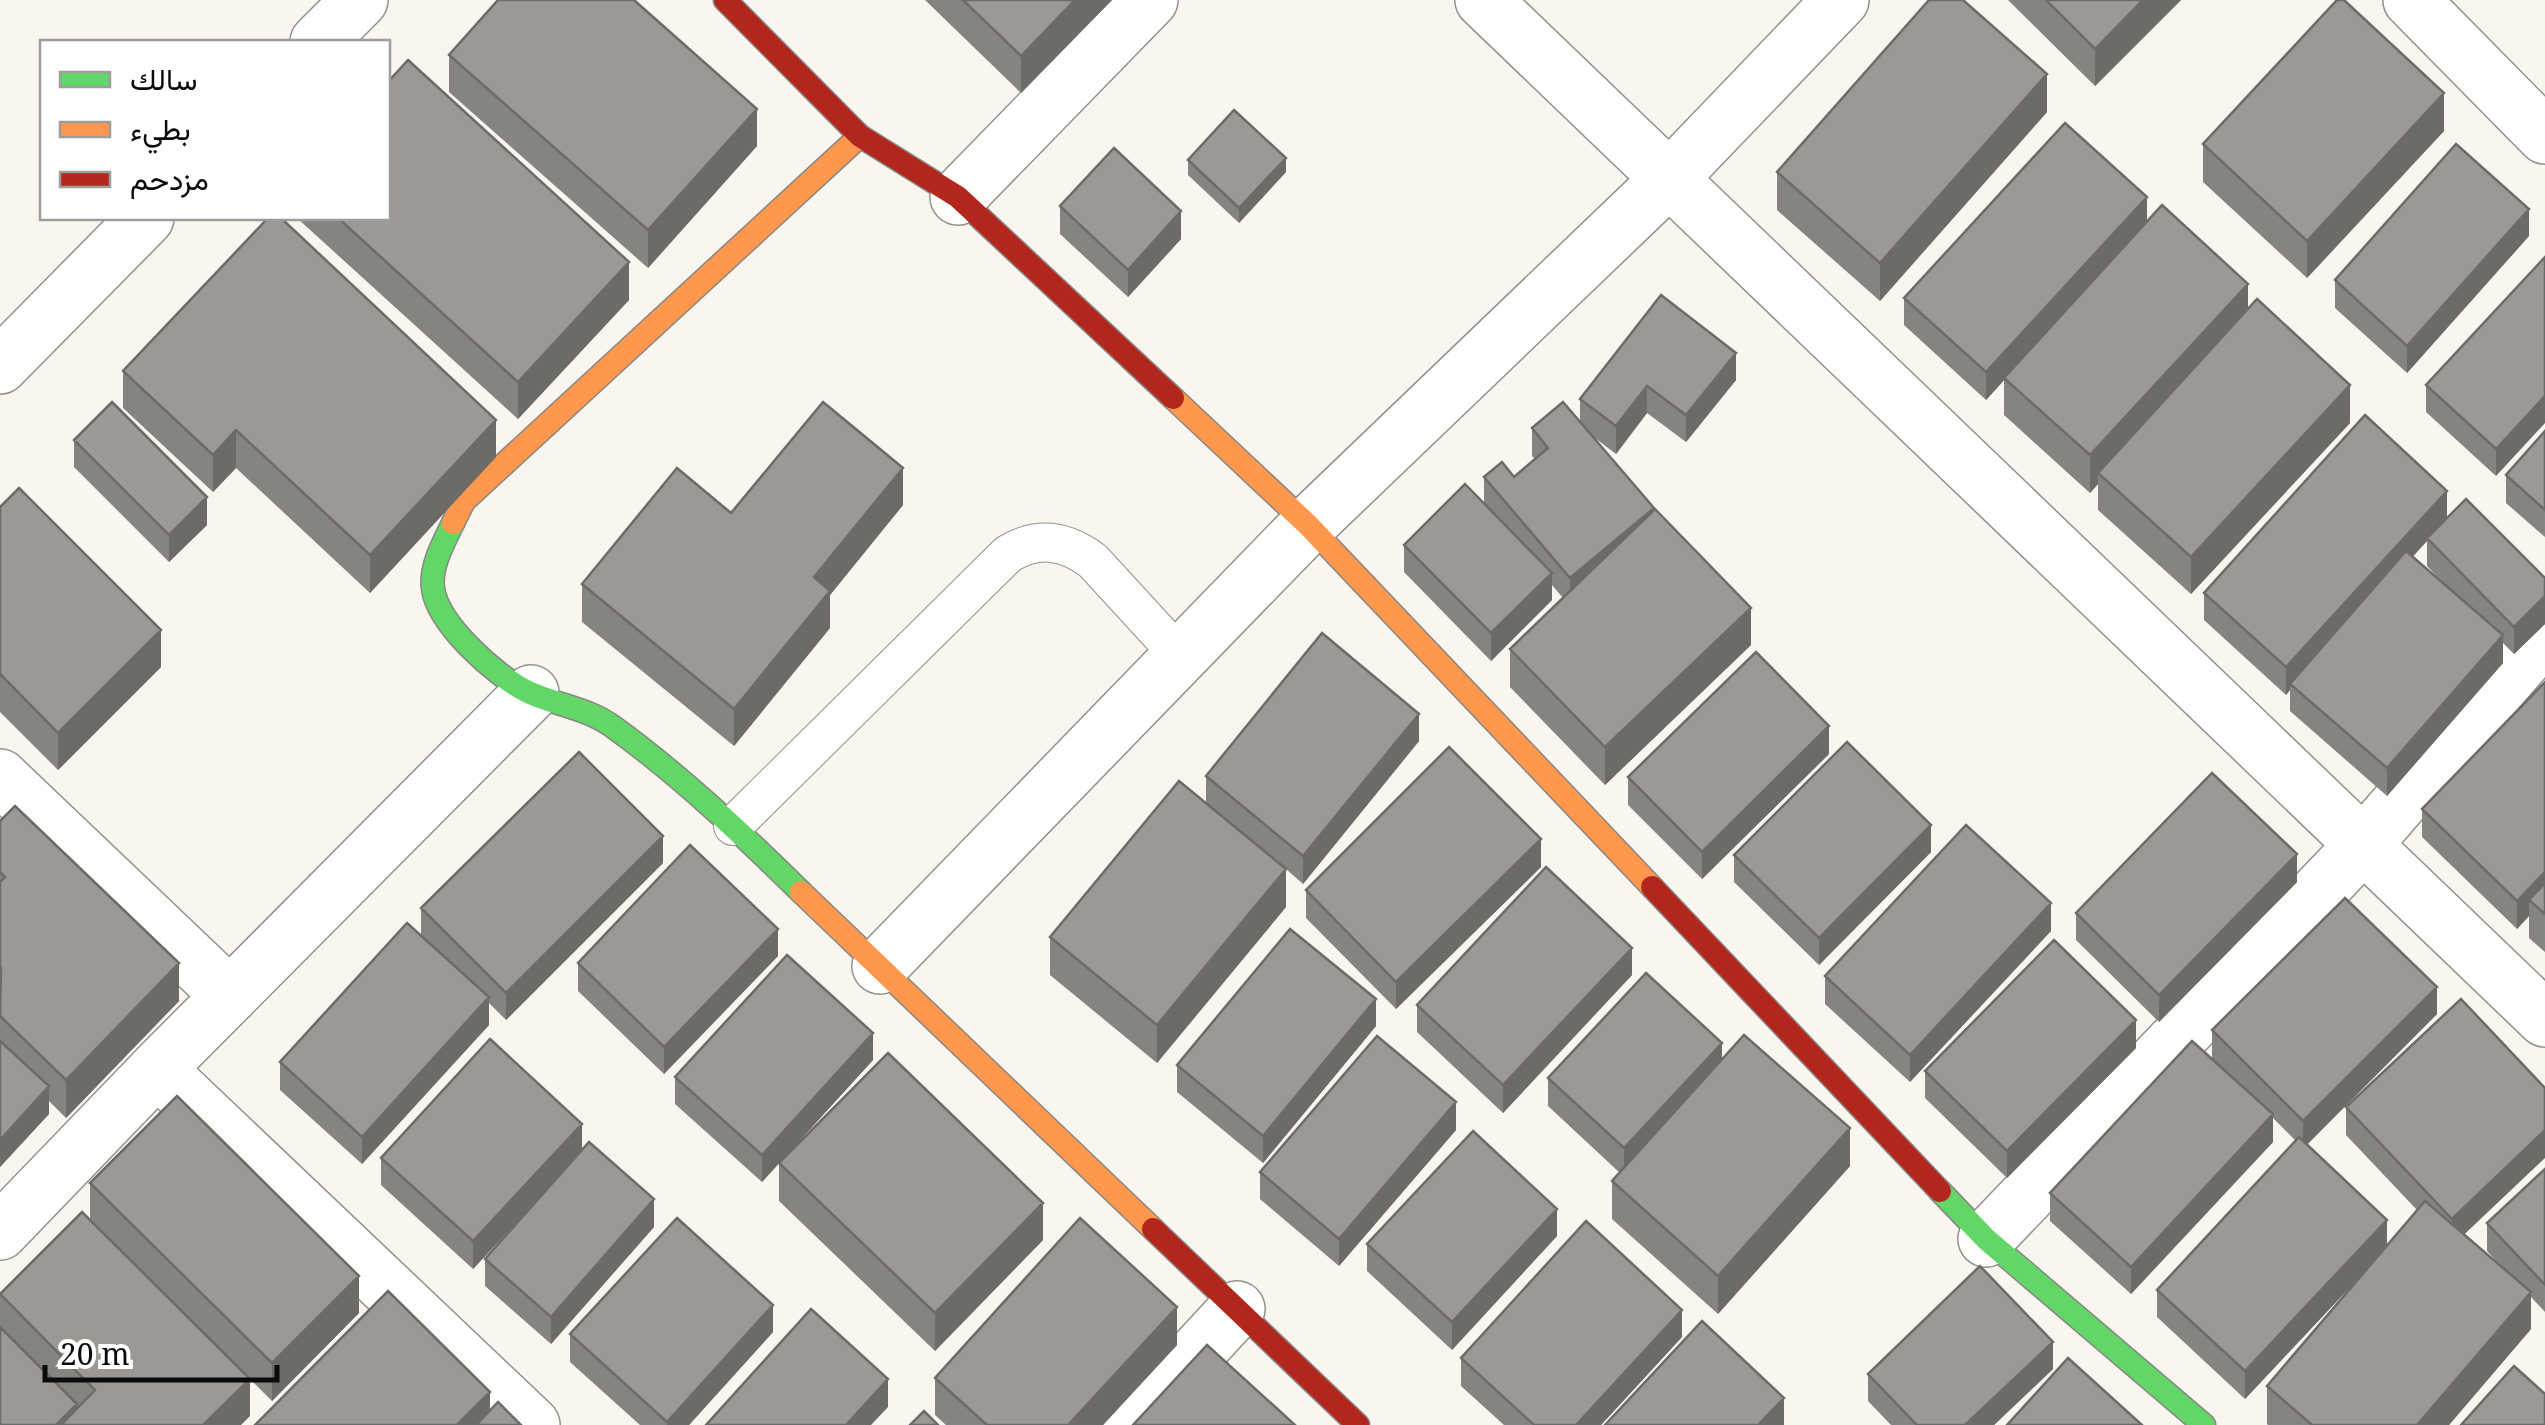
<svg xmlns="http://www.w3.org/2000/svg" width="2545" height="1425" font-family="'Noto Serif',Vazirmatn,serif">
  <rect width="100%" height="100%" fill="#f9f6ef"/>
  <g fill="none" stroke-linecap="round" stroke-linejoin="round">
    <g stroke="#92918e" stroke-width="40">
      <path id="lane" d="M733,826L1008,554C1038,536 1065,540 1093,561L1181,657"/>
    </g>
    <g stroke="#92918e" stroke-width="58">
      <path id="street" d="M1483,0L2545,1019
        M2411,0L2545,136
        M318,42L360,0
        M958,197L1150,0
        M0,366L146,218
        M0,777L230,996
        M880,966L1308,525L1670,178L1841,0
        M157,1069L531,693
        M0,1232L157,1069L532,1425
        M1986,1239L2363,845L2545,635
        M1130,1425L1237,1309"/>
    </g>
    <g stroke="#898784" stroke-width="25">
      <path id="fast" d="M453,523C444,542 430,566 433,588C437,624 497,677 528,692C556,705 587,708 612,726C680,775 742,834 801,892
        M1940,1191L1986,1239L2204,1425"/>
    </g>
    <g stroke="#898784" stroke-width="25">
      <path id="slow" d="M1173,398L1308,525L1652,887
        M453,523L464,501L860,136
        M801,892L1153,1229"/>
    </g>
    <g stroke="#898784" stroke-width="25">
      <path id="jam" d="M725,0L860,136L958,197L1173,398
        M1652,887L1940,1191
        M1153,1229L1358,1425"/>
    </g>
    <use href="#lane" stroke="#fefefd" stroke-width="38"/>
    <use href="#street" stroke="#fefefd" stroke-width="55"/>
    <use href="#fast" stroke="#63d668" stroke-width="22"/>
    <use href="#slow" stroke="#ff974d" stroke-width="22"/>
    <use href="#jam" stroke="#b3261e" stroke-width="22"/>
  </g>
  <path fill="#868480" fill-rule="evenodd" d="M925,0H1112L1021,93Z
    M2008,0H2181L2095,86Z
    M449,55L757,146L648,268L449,92Z
    M2047,112L1880,301L1777,210V172Z
    M2444,131L2307,278L2203,182V144Z
    M1188,160L1286,172L1239,223L1188,175Z
    M1060,206L1181,239L1128,297L1060,234Z
    M297,218H388L629,300L518,419Z
    M2147,222L2248,308L2350,423L2191,594L2098,510V484L2090,493L2004,415V380L1986,400L1904,325V298Z
    M2529,236L2407,373L2335,308V280Z
    M2545,257L2496,476L2426,412V385Z
    M1661,295L1736,380L1686,442L1647,413L1616,454L1591,435L1654,510L1751,645L1605,785L1510,687V649L1563,598L1552,585V600L1491,661L1404,572V545L1484,504V477H1514L1535,459L1532,456V428L1580,422V399Z
    M123,371L496,457L370,593L236,468L213,492L123,408Z
    M2545,431V537L2506,503V475Z
    M74,440L207,525L169,562L74,467Z
    M903,505L830,595V628L734,746L582,622V584L731,513Z
    M0,507L161,667L58,770L0,712Z
    M2447,518L2545,578V624L2514,654L2503,643V663L2387,796L2290,711V690L2286,695L2204,620V593ZM2427,541V566L2451,591L2412,557Z
    M2545,682V952L2529,938V916L2517,929L2422,837V809Z
    M1419,741L1303,884L1286,869V907L1157,1063L1050,975V937L1206,803V776Z
    M1829,754L1702,879L1628,805V777Z
    M0,821L179,1001L66,1118L49,1101V1114L0,1167Z
    M1931,852L1819,965L1734,882V855Z
    M663,863L506,1020L489,1003V1025L362,1164L280,1090V1062L421,936V908Z
    M1541,867L1396,1009L1306,918V890Z
    M2297,882L2159,1022L2076,940V913Z
    M2051,931L1910,1082L1825,1004V976Z
    M778,956L664,1074L578,991V963Z
    M1632,975L1503,1113L1417,1032V1005Z
    M2461,999L2464,1235L2504,1269L2487,1251V1223L2545,1169V1312L2531,1297V1329L2449,1425H2268L2267,1424V1386L2371,1264L2245,1399L2157,1317V1290L2296,1141L2273,1118V1142L2131,1294L2050,1221V1193L2212,1058V1030L2437,1014L2307,1145L2387,1246L2417,1210L2346,1135V1107Z
    M1376,1026L1263,1163L1177,1092V1065Z
    M2136,1048L2007,1178L1925,1098V1071Z
    M873,1060L762,1182L675,1104V1077Z
    M1722,1060L1850,1166L1718,1314L1612,1219V1181L1620,1173L1548,1106V1078Z
    M1456,1130L1339,1266L1260,1199V1172Z
    M582,1150L654,1227L551,1344L485,1286V1259L545,1192L473,1269L381,1185V1158Z
    M779,1163L1043,1240L935,1351L779,1201Z
    M90,1183L359,1313L272,1401L250,1379V1416L0,1425V1294L90,1220Z
    M1557,1236L1452,1350L1367,1271V1244Z
    M773,1332L689,1425H640L570,1362V1334Z
    M1682,1337L1601,1425H1504L1461,1386V1358Z
    M1177,1345L1103,1425H946L935,1415V1378Z
    M2053,1369L1994,1425H1891L1868,1401V1374Z"/>
  <path fill="#6d6b68" d="M1075,0H1112L1021,93V56Z
    M2143,0H2181L2095,86V49Z
    M2047,74V112L1880,301V263Z
    M2444,93V131L2307,278V241Z
    M757,109V146L648,268V230Z
    M1286,158V172L1239,223V208Z
    M2147,197V225L1986,400V372Z
    M2529,209V236L2407,373V346Z
    M1181,211V239L1128,297V270Z
    M629,262V300L518,419V382Z
    M2248,284V321L2098,473V484L2090,493V455Z
    M1736,353V380L1686,442V415Z
    M2350,385V423L2191,594V557Z
    M1647,386V413L1616,454V426Z
    M2545,396V423L2496,476V449Z
    M496,420V457L370,593V555Z
    M236,430V468L213,492V455Z
    M903,468V505L830,595V628L734,746V709L814,577Z
    M2447,491V519L2427,538V541L2294,687L2290,684V690L2286,695V667Z
    M207,497V525L169,562V535Z
    M1654,508V535L1570,606V578Z
    M1552,573V600L1491,661V633Z
    M2545,596V624L2514,654V627Z
    M1751,608V645L1605,785V747Z
    M161,630V667L58,770V733Z
    M2503,635V663L2387,796V768Z
    M1419,714V741L1303,884V856Z
    M1829,726V754L1702,879V852Z
    M1931,825V852L1819,965V938Z
    M663,836V863L506,1020V993Z
    M1541,839V867L1396,1009V982Z
    M2297,854V882L2159,1022V995Z
    M1286,869V907L1157,1063V1025Z
    M2545,872V900H2529V916L2517,929V901Z
    M2051,903V931L1910,1082V1055Z
    M778,929V956L664,1074V1047Z
    M1632,948V975L1503,1113V1085Z
    M179,963V1001L66,1118V1080Z
    M2437,987V1014L2303,1148V1121Z
    M489,997V1025L362,1164V1137Z
    M1376,999V1026L1263,1163V1136Z
    M2136,1020V1048L2007,1178V1151Z
    M873,1033V1060L762,1182V1155Z
    M1722,1043V1071L1624,1176V1148Z
    M49,1086V1114L0,1167V1140Z
    M1456,1102V1130L1339,1266V1239Z
    M2273,1114V1142L2131,1294V1267Z
    M582,1124V1152L473,1269V1241Z
    M1850,1128V1166L1718,1314V1276Z
    M2545,1130V1158L2452,1246V1219Z
    M654,1199V1227L551,1344V1317Z
    M1043,1203V1240L935,1351V1313Z
    M1557,1209V1236L1452,1350V1322Z
    M2387,1220V1248L2245,1399V1371Z
    M359,1276V1313L272,1401V1363Z
    M2531,1292V1329L2449,1425H2417Z
    M773,1305V1332L689,1425H667V1422Z
    M1177,1307V1345L1103,1425H1068Z
    M1682,1310V1337L1601,1425H1576Z
    M2053,1342V1369L1994,1425H1965Z
    M250,1379V1416L241,1425H203Z
    M888,1379V1407L871,1425H846Z
    M490,1392V1425H457Z
    M1784,1398V1425H1758Z
    M77,1404V1425H56Z"/>
  <path fill="#9c9995" stroke="#6d6b68" stroke-width="2.5" d="M498,0H634L757,109L648,230L449,55Z
    M963,0H1075L1021,56Z
    M1929,0H1963L2047,74L1880,263L1777,172Z
    M2046,0H2143L2095,49Z
    M2337,0H2344L2444,93L2307,241L2203,144Z
    M408,60L629,262L518,382L338,218H388V82Z
    M1234,110L1286,158L1239,208L1188,160Z
    M2065,123L2147,197L1986,372L1904,298Z
    M2456,144L2529,209L2407,346L2335,280Z
    M1114,148L1181,211L1128,270L1060,206Z
    M2162,205L2248,284L2090,455L2004,378Z
    M268,218H281L496,420L370,555L236,430L213,455L123,371Z
    M2545,257V396L2496,449L2426,385Z
    M1661,295L1736,353L1686,415L1647,386L1616,426L1580,399Z
    M2257,299L2350,385L2191,557L2098,473Z
    M112,402L207,497L169,535L74,440Z
    M823,402L903,468L814,577L830,591L734,709L582,584L677,468L731,513Z
    M1563,402L1654,508L1570,578L1484,477L1502,462L1514,477L1548,448L1532,428Z
    M2365,415L2447,491L2286,667L2204,593Z
    M2545,431V510L2506,475Z
    M1465,484L1552,573L1491,633L1404,545Z
    M19,488L161,630L58,733L0,674V507Z
    M2466,499L2545,578V596L2514,627L2427,538Z
    M1655,509L1751,608L1605,747L1510,649Z
    M2406,551L2503,635L2387,768L2290,684Z
    M1322,633L1419,714L1303,856L1206,776Z
    M1756,652L1829,726L1702,852L1628,777Z
    M2545,682V872L2517,901L2422,809Z
    M1847,742L1931,825L1819,938L1734,855Z
    M1449,747L1541,839L1396,982L1306,890Z
    M579,752L663,836L506,993L421,908Z
    M2212,773L2297,854L2159,995L2076,913Z
    M1179,781L1286,869L1157,1025L1050,937Z
    M15,806L179,963L66,1080L0,1016L1,968L0,967V882L5,877L0,872V821Z
    M1966,825L2051,903L1910,1055L1825,976Z
    M690,845L778,929L664,1047L578,963Z
    M1546,867L1632,948L1503,1085L1417,1005Z
    M2545,883V914L2529,900Z
    M2345,898L2437,987L2303,1121L2212,1030Z
    M407,923L489,997L362,1137L280,1062Z
    M1290,929L1376,999L1263,1136L1177,1065Z
    M2054,940L2136,1020L2007,1151L1925,1071Z
    M787,955L873,1033L762,1155L675,1077Z
    M1646,973L1722,1043L1624,1148L1548,1078Z
    M2461,999L2545,1088V1130L2452,1219L2346,1107Z
    M1744,1035L1850,1128L1718,1276L1612,1181Z
    M1377,1036L1456,1102L1339,1239L1260,1172Z
    M490,1039L582,1124L473,1241L381,1158Z
    M0,1041L49,1086L0,1140Z
    M2192,1041L2273,1114L2131,1267L2050,1193Z
    M888,1053L1043,1203L935,1313L779,1163Z
    M177,1096L359,1276L272,1363L90,1183Z
    M1473,1131L1557,1209L1452,1322L1367,1244Z
    M2299,1137L2387,1220L2245,1371L2157,1290Z
    M589,1142L654,1199L551,1317L485,1259Z
    M2545,1169V1285L2487,1223Z
    M2425,1201L2531,1292L2417,1425H2312L2267,1386Z
    M82,1212L250,1379L203,1425H61L95,1390L0,1294Z
    M677,1218L773,1305L667,1422L570,1334Z
    M1080,1218L1177,1307L1068,1425H987L935,1378Z
    M1586,1221L1682,1310L1576,1425H1534L1461,1358Z
    M1980,1266L2053,1342L1965,1425H1917L1868,1374Z
    M388,1291L490,1392L457,1425H255Z
    M811,1309L888,1379L846,1425H706Z
    M1702,1321L1784,1398L1758,1425H1605Z
    M0,1327L77,1404L56,1425H0Z
    M1207,1345L1295,1425H1133Z
    M2068,1358L2142,1425H2007Z
    M2514,1366L2545,1394V1425H2461Z
    M498,1402L521,1425H476Z
    M924,1411L938,1425H910Z"/>
  <rect x="40" y="40" width="350" height="180" fill="#ffffff" stroke="#9d9d9d" stroke-width="2.5"/>
  <rect x="60" y="72" width="50" height="15" fill="#63d668" stroke="#9d9d9d" stroke-width="2.5"/>
  <text x="130" y="90" font-size="30" fill="#0b0b0b">سالك</text>
  <rect x="60" y="122" width="50" height="15" fill="#ff974d" stroke="#9d9d9d" stroke-width="2.5"/>
  <text x="130" y="140" font-size="30" fill="#0b0b0b">بطيء</text>
  <rect x="60" y="172" width="50" height="15" fill="#b3261e" stroke="#9d9d9d" stroke-width="2.5"/>
  <text x="130" y="190" font-size="30" fill="#0b0b0b">مزدحم</text>
  <path d="M45 1365v15h232v-15" fill="none" stroke="#0b0b0b" stroke-width="5"/>
  <text x="60" y="1365" font-size="30" fill="#0b0b0b" stroke="#ffffff" stroke-width="8" paint-order="stroke">20 m</text>
</svg>
